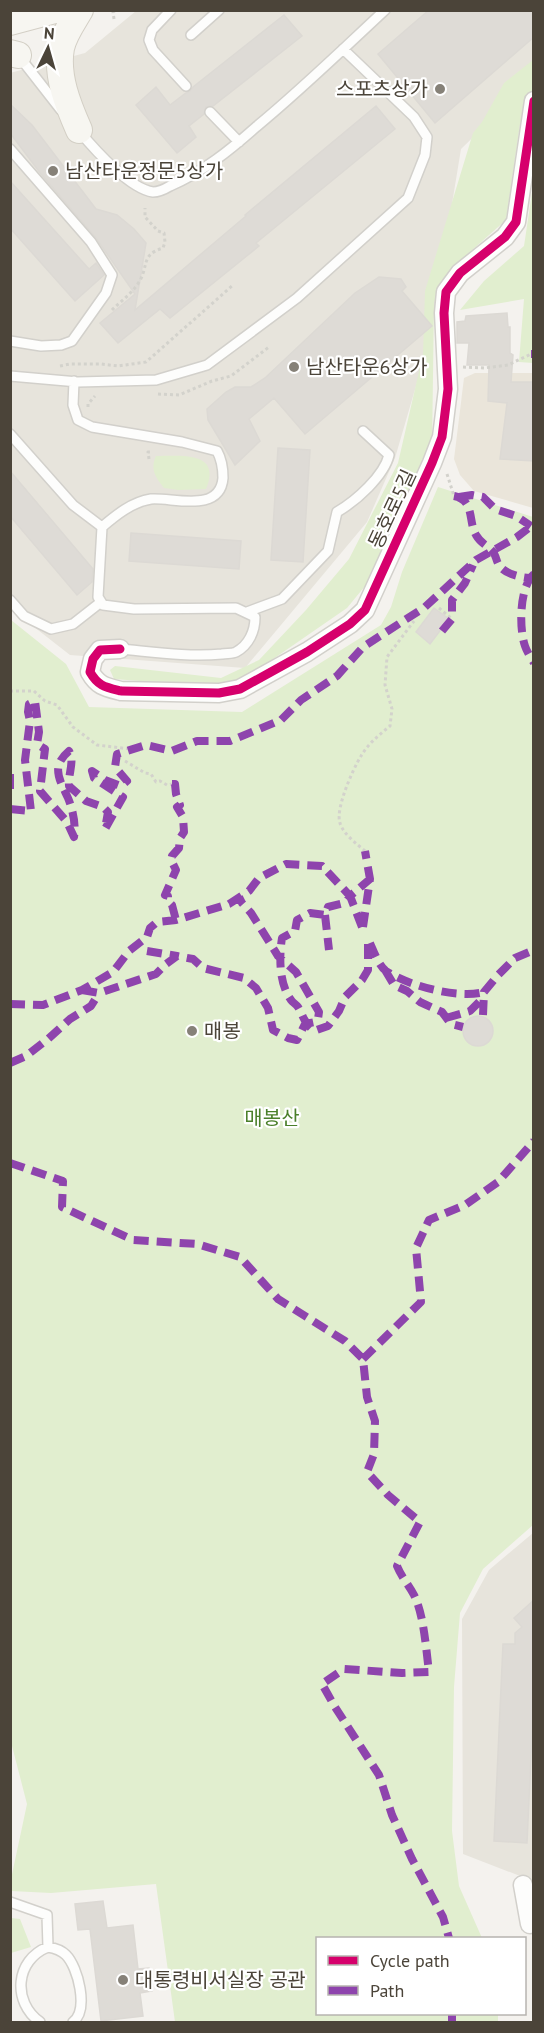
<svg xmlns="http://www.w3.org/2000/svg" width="544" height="2033" font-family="'PT Sans','Noto Sans KR',sans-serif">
  <rect width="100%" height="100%" fill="#f4f2ee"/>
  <path fill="#e7e4dc" d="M136,11H533V79L461,149L430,338L395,458L367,522L245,668L70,655L11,609L10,73L85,53Z
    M533,1533V1881L463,1854L462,1619L489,1570Z"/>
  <path fill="#eae5da" d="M475,373H533V508L474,491L460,475L454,459L464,378Z"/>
  <path fill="#e1eecf" d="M533,60V93L520,124L506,220L471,251L434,302L432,449L370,580L347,608L250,675L218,687L114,679L110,670L115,666L221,678L259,660L306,610L349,559L398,463L423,354L425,291L473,133L482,122L504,83Z
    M533,186L534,363H533L519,362L524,299L460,310L484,281L524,246Z
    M156,456C181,456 222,451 206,489L178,490L164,488C155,477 150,469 156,456Z
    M438,487L533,517V1525L483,1569L460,1613L454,1687L452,1831L459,1886L482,1938H318V2014H498V2022H175L156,1884L51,1893L11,1891V1879L27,1804L11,1742V620L66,664L89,707L242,712L381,625L391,607L402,572Z
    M11,1918L20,1919L31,1947L11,1953Z"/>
  <path fill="#dedbd6" stroke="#dcd9d4" stroke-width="1.5" d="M429,10H534V37L435,123L378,54Z
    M284,15L302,36L213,106L206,107L204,114L189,126L196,137L177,153L136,105L156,87L170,105L186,93L190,91L193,87Z
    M10,104L32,125L96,209L117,215L134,229L146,243L135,310L246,216L245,215L376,106L395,129L256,243L259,246L170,318L160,309L118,343L100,323L135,294L96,238L41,174L10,133Z
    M10,181L89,269L96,263L104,275L75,301L10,228Z
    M379,277L401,279L406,287L402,291L432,326L305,434L274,398L249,419L260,441L235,465L208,420L207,409L226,392L235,387H251L265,378L355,293Z
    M507,313L508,327H510V353L513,355L511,382H534V461L500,459L507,403L488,401L489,365H467L469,343H457V322L465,321L466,316Z
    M278,448L310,450L303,562L271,560Z
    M10,471L93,569L92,582L77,595L10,516Z
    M131,533L241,541L239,569L129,561Z
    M434,608L449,619L430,644L416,632Z
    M463 1031a15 15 0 1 1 30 0a15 15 0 1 1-30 0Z
    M534,1600V1691L527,1843L494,1841L503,1644H515V1633L522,1627L514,1618Z
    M103,1901L107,1928L133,1925L138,1969L149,1968L152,1991L140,1993L143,2016L101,2021L90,1929L78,1930L75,1904Z"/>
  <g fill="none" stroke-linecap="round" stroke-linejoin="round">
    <g stroke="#d2d0cb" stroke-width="12">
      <path id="lane" d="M171,10L152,30L149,40L153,50L186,86
        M191,35L219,10
        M18,55L61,110
        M210,112L239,142
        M80,132C95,150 130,189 153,192C159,192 165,189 170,186C203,172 230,150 256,127C301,90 342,50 385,10
        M10,149L91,242L112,275L106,293L72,341L61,345L41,346L10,341
        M10,376L78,382L156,380L207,365L297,298L408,198L425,155L427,137L414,117L343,49
        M74,381L73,405L78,420L92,427L182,442L217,451C222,460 223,468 223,478C220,514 172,497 151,499C132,502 116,515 102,527L98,597L103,605L134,609L236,608L255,617C255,631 249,645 236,652C232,654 227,653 222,654C188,657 154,652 120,649
        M10,434L73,505L102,527
        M10,600L24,616L51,629L73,624L101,602
        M247,612L282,599L328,551L337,512C356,501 384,476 389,455L363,431
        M10,1902L47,1915L48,1947
        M40,2022C12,2002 15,1960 48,1947C54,1948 61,1950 66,1955C78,1967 89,2010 73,2022"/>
    </g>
    <g stroke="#d2d0cb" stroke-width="21">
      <path id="street" d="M120,649L100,650L93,659L90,672C98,686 105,687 121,691L219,693L240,689L307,652L350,624L365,610L432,463L442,437L448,389L444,313L446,292L460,273L505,237L516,222L534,101
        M523,1885L530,1924"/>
    </g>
    <g stroke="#d3cfc5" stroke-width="28">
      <path id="secondary" d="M10,22L55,10
        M10,53L18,55
        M79,130C68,105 56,76 61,48C64,34 73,22 80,10"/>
    </g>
    <path stroke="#d3d2cc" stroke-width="3" stroke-dasharray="3 3" stroke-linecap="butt" d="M114,19L113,12L116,10
      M112,310C120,302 130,295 137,285C150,268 139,255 163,248L165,242L164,233L158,231L145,217V208
      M60,366L70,364H101L118,366L146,362L232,286
      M463,367L484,368L508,365L531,354
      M158,394L179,395L212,381L231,376L269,347
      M88,407V404L95,396
      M149,459L148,452H151
      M447,474L454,496
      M439,608L452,619
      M10,691H34L45,701L57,705L73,727L97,745L130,749
      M125,761L145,773L151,774L156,782L160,781L167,785L172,784
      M365,851C357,844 343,834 340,823C335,809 353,769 361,756C368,744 379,735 390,726L392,709L385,685L387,657L414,621"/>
    <use href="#lane" stroke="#fdfdfc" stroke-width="9"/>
    <use href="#street" stroke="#fdfdfc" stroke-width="18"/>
    <use href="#secondary" stroke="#f7f6f1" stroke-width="26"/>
    <path stroke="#8e44ad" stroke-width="8" stroke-dasharray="15 8" stroke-linecap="butt" d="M531,354H534
      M454,496C475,500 468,522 476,535C481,544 489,546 493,552C496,555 496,561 499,565C505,574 519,577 529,578
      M459,497L472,495L483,497L495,509L516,516L531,526
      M534,574C519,587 519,629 525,646C527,652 531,658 534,663
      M442,631L452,619V600L465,583L473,565
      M10,774V790
      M172,784H175L176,794L180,805L177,807L183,817L184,832L180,838L179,848L172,856L171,860L176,870L165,895L168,896V901L172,905L176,920
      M10,809L31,811L25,760L30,721L28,712L29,704L35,701L39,732L37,744L45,749L40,791L67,822L74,837C76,825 73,810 68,798C60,780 50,767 69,751C75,762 68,773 69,786L86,801L103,807L108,812L105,829L123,797L94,778L92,771L105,780L121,786L127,781L115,767L117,754L146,745L172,751L197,741H230L281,720L301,700L337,676L363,647L425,607L476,560L517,537L534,524
      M325,915L329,950
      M362,927L350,896L344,903L328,907L325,915L310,913L297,920L295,931L282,938C279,957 279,984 291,1000C293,1003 296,1004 298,1007C304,1017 303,1022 314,1031L328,1026L339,1011L345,997L362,980L368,970V940
      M363,927L370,879L365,851
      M370,943C374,952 379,966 386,971C409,986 458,999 484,992
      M147,951L177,956
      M385,970L394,985L407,991L420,1002L442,1012L451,1024L463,1027
      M82,990L99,993L156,974L166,964L177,956L193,959L203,968L244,978L256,988L268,1008L273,1030L288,1038L297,1040L305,1024L315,1022L318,1019L319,1012L296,972L278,956L251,913L242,903L239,897
      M10,1004L43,1005L82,990L113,972L129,951L147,937L150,928L157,922L176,920L229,904L249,891L259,878L286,864L322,866L350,896L370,879
      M483,1015L484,992L498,975L515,958L534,950
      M446,1018L470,1011L484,997
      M10,1063L26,1056L48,1039L70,1019L91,1006L99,993
      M10,1163L63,1181L62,1207L133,1240L197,1244L240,1257L278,1299L345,1341L363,1359L367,1397L375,1421L374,1454L367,1472L388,1495L420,1522L397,1566C402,1578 409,1585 414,1595C424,1615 426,1649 429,1672L402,1673L344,1669L322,1684L335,1707L379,1775L392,1815L412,1859L443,1917L449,1938
      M363,1359L421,1302L416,1248L429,1220L465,1205L498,1182L534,1141
      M452,2022V2014"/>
    <g stroke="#fff" stroke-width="13">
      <path id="cycleway" d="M120,649L100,650L93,659L90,672C98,686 105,687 121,691L219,693L240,689L307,652L350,624L365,610L432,463L442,437L448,389L444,313L446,292L460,273L505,237L516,222L534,101"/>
    </g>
    <use href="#cycleway" stroke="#d6006c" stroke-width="9"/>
  </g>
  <g fill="#868178" stroke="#fff" stroke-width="2">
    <circle cx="440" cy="89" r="6"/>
    <circle cx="53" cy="171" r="6"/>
    <circle cx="294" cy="367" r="6"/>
    <circle cx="192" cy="1031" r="6"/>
    <circle cx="123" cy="1980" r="6"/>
  </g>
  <g text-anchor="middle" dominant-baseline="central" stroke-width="4.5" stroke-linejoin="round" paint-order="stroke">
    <g font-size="20" fill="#4b4439" stroke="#fff" text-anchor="start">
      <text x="428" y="89" text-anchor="end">스포츠상가</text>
      <text x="65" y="171">남산타운정문5상가</text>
      <text x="306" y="367">남산타운6상가</text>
      <text x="204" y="1031">매봉</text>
      <text x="135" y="1980">대통령비서실장 공관</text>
    </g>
    <g font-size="20" fill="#4b4439" stroke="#fff">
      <text transform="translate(392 509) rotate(-65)">동호로5길</text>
    </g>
    <g font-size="20" fill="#4a7f2a" stroke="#fff">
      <text x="272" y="1118">매봉산</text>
    </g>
  </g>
  <rect width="544" height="2033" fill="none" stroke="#4b4439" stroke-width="24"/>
  <rect x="316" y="1937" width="210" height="78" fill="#ffffff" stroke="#b7b4b0" stroke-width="1.5"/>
  <rect x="328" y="1956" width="30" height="9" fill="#d6006c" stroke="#b7b4b0" stroke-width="1.5"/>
  <text x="370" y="1967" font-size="18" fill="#4b4439">Cycle path</text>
  <rect x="328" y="1986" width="30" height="9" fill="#8e44ad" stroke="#b7b4b0" stroke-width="1.5"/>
  <text x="370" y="1997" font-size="18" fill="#4b4439">Path</text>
  <g transform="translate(48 48) rotate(5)" stroke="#ffffff" stroke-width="4.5" paint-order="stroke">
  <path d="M0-4.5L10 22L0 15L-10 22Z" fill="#4b4439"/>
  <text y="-9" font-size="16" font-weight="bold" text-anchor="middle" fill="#4b4439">N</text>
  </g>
</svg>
